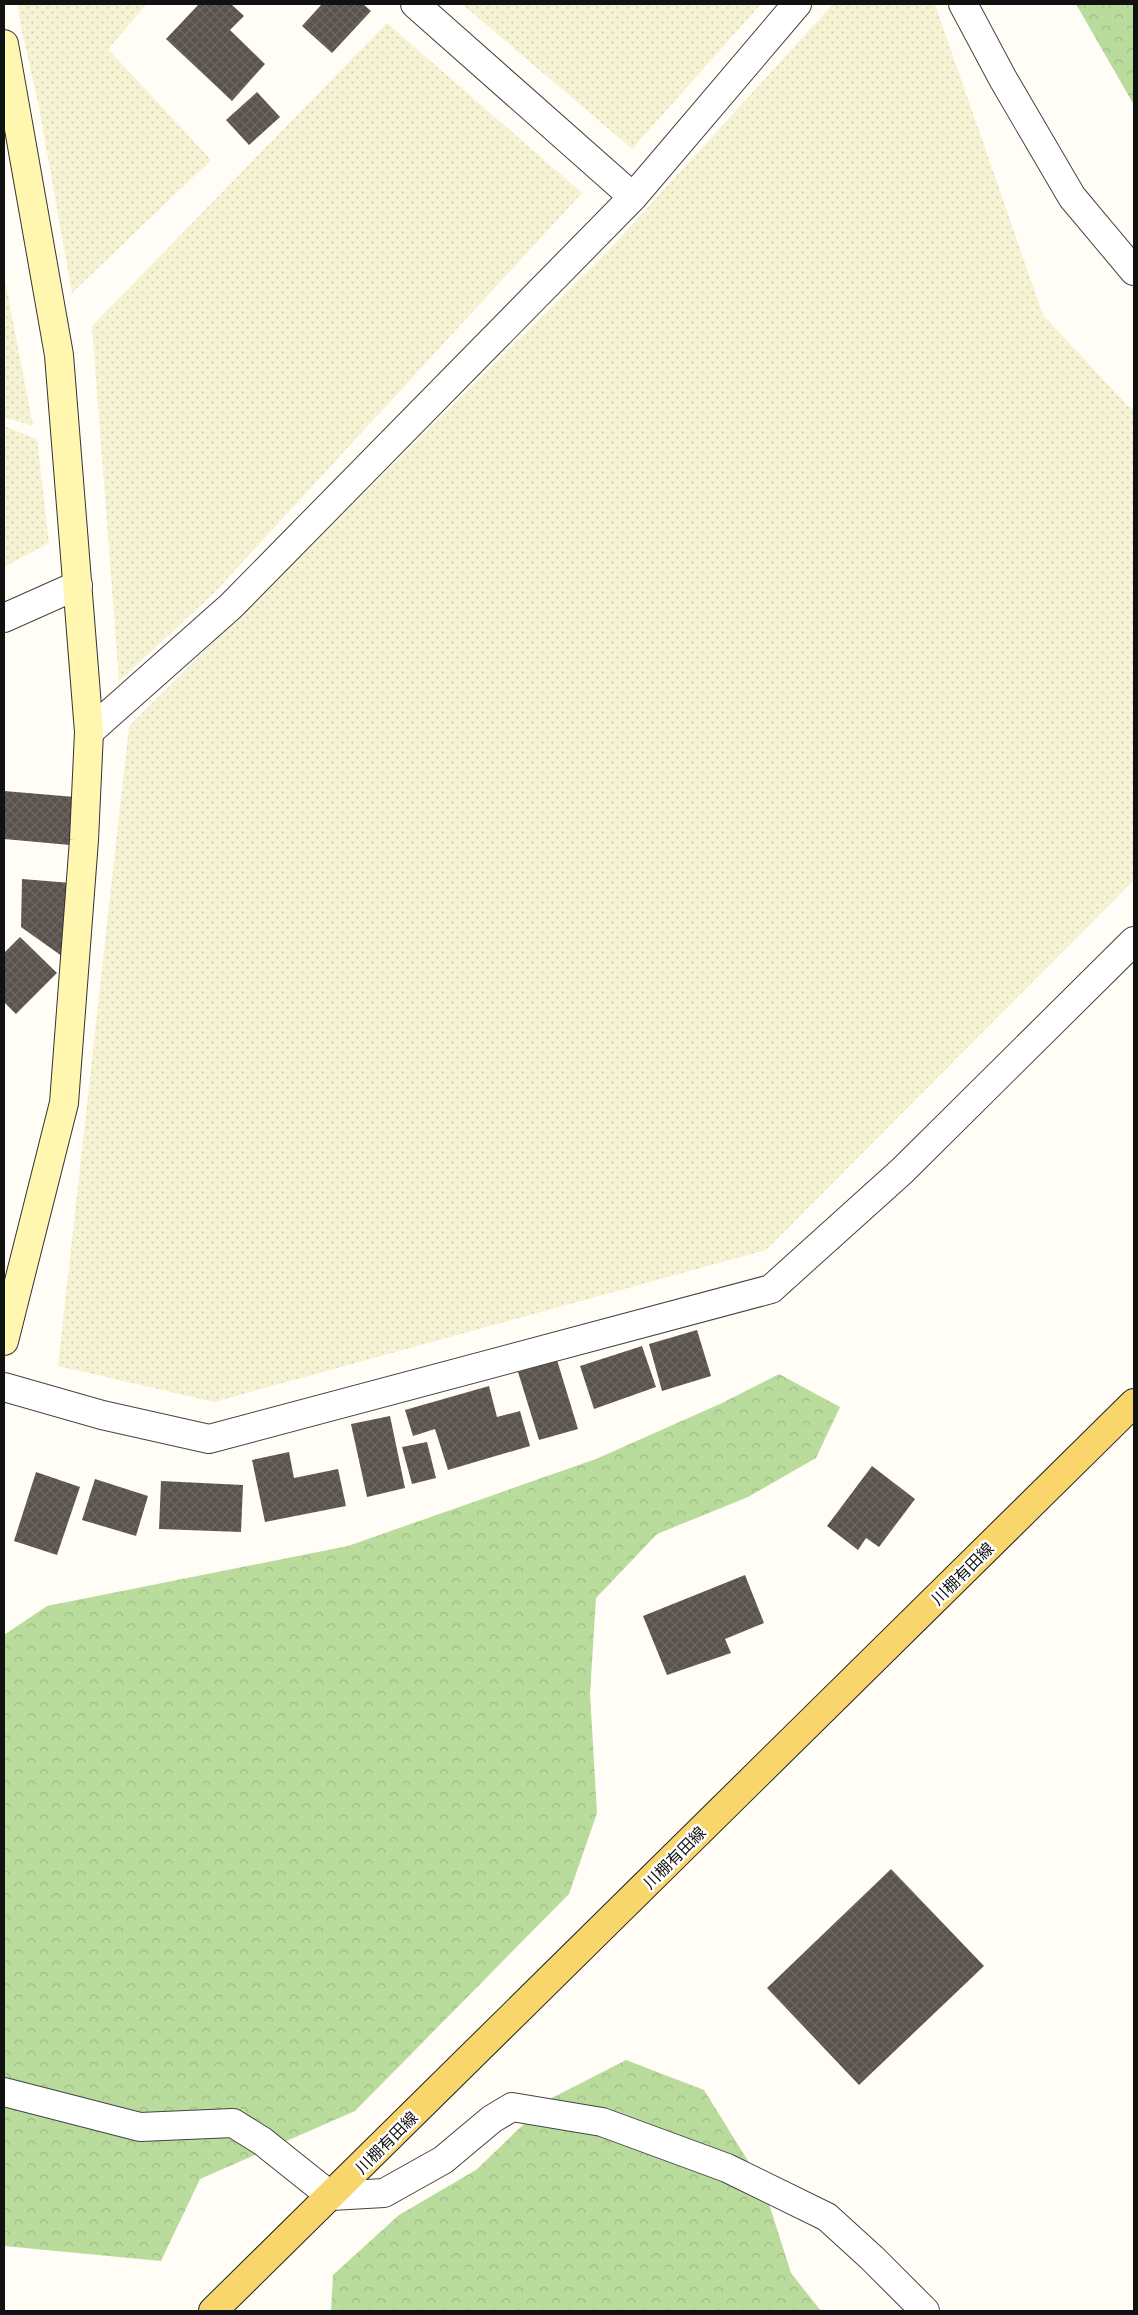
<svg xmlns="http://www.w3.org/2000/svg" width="1138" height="2315" font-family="'Playfair Display','Noto Sans JP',serif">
  <defs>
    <pattern id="farmland-dots" width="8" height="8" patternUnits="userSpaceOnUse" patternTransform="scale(1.25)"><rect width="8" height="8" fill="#f6f3d4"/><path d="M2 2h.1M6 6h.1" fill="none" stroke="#d2cfb5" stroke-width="1.8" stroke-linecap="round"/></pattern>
    <pattern id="forest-crowns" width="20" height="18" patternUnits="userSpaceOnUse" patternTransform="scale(1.25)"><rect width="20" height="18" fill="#b9dc9c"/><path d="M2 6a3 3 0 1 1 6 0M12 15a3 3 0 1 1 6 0" fill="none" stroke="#9ebc85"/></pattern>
    <pattern id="building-cross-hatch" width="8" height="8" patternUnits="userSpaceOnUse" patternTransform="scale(1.25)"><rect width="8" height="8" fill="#5a524d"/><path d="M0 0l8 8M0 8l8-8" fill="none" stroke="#6d6662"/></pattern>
  </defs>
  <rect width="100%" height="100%" fill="#fffdf5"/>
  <path fill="url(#farmland-dots)" d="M18,4H147L108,49L211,160L72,293L39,107L20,22Z
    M462,4H761L632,149Z
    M833,4H935L1043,315L1129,407L1134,409V880L766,1250L214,1402L58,1366L129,726L608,251Z
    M387,23L582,193L214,593L119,681L92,326Z
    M4,275L33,426L4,417Z
    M4,426L37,439L49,543L4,567Z"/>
  <path fill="url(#forest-crowns)" d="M1076,4H1134V105Z
    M779,1374L840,1407L816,1458L748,1497L657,1534L596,1598L590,1694L597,1813L569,1894L355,2111L200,2179L161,2261L4,2246V1635L47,1606L348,1546L596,1459L722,1403Z
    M626,2060L704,2090L763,2185L791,2273L821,2311H331L333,2275L399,2215L476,2170L550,2099Z"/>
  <path fill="url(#building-cross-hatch)" d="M199,4H231L244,16L230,30L265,64L232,101L166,39Z
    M322,4H363L371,11L332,53L302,26Z
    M257,92L280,117L249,145L226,120Z
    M4,791L75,797L70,845L4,839Z
    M22,879L71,883L66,959L21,927Z
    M20,937L57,973L16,1014L4,1002V953Z
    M697,1330L711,1376L662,1391L649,1344Z
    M642,1346L656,1387L594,1409L580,1366Z
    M557,1360L578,1429L539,1440L518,1372Z
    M489,1386L497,1417L520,1411L530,1446L448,1470L435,1429L413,1436L405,1410Z
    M390,1416L405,1488L367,1497L351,1424Z
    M427,1442L436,1478L412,1484L402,1447Z
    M289,1452L294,1478L338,1469L346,1506L265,1522L252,1460Z
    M872,1466L915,1499L879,1547L866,1538L858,1550L827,1526Z
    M36,1472L80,1487L57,1555L14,1541Z
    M95,1479L148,1496L136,1536L82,1520Z
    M161,1481L243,1485L241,1532L159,1529Z
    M745,1575L764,1623L725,1639L731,1653L667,1675L643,1616Z
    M891,1869L984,1966L859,2085L767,1988Z"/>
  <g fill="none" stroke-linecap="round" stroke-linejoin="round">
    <g stroke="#444" stroke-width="30">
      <path id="street" d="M415,4L633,197
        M963,4L1003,79L1072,197L1134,271
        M4,618L78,585
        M89,732L231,606L633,197L797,4
        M4,1387L102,1415L209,1439L771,1289L902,1171L1134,941
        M4,2092L140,2127L233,2123L262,2141L331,2196L384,2193L443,2160L492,2119L512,2107L602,2122L727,2168L827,2217L872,2258L925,2311"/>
    </g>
    <g stroke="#333" stroke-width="30">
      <path id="secondary" d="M4,44L59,355L89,732L84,840L64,1103L4,1341"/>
    </g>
    <g stroke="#222" stroke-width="30">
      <path id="primary" d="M213,2311L1134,1403"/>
    </g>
    <use href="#street" stroke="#fff" stroke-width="28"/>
    <use href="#secondary" stroke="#fff6b0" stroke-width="28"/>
    <use href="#primary" stroke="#f9d66b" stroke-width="28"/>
  </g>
  <g text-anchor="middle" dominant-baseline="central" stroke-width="5" stroke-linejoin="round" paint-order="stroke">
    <g font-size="16" fill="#111" stroke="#fff">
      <text transform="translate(962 1573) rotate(-45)">川棚有田線</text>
      <text transform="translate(674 1857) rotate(-45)">川棚有田線</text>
      <text transform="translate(386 2142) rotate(-45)">川棚有田線</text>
    </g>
  </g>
  <rect width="1138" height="2315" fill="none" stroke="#111111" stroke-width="10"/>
</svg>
